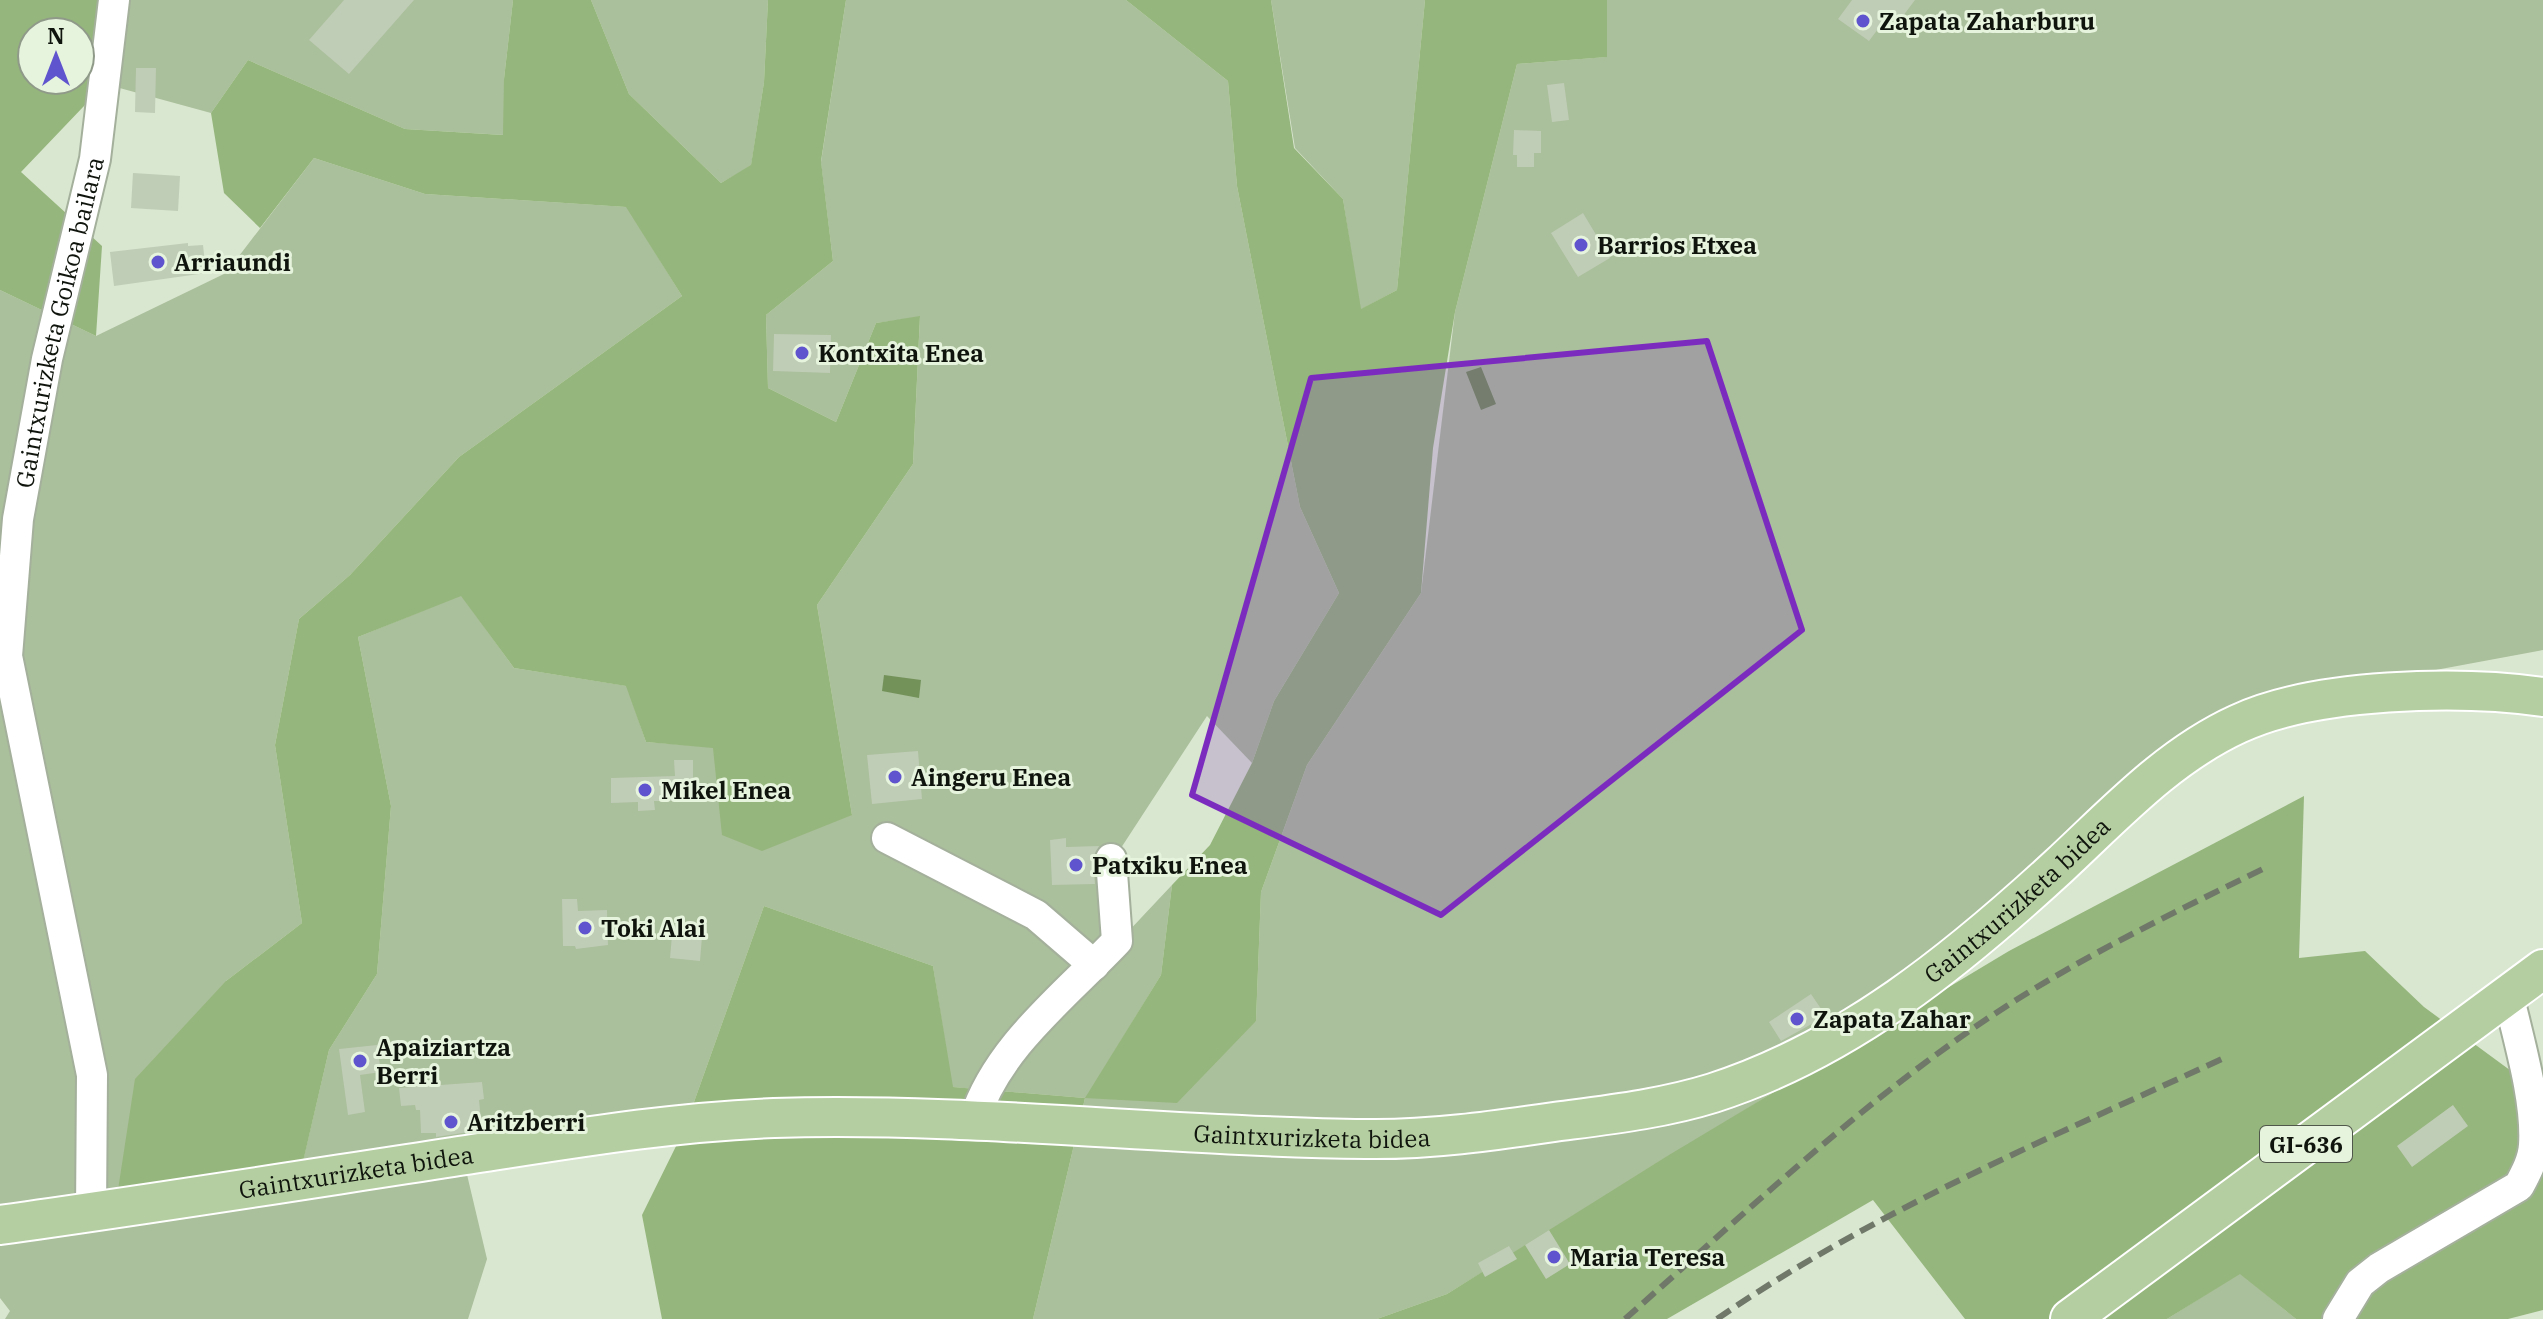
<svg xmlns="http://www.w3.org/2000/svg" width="2543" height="1319" font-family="'IBM Plex Serif',serif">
  <rect width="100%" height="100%" fill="#d9e6d0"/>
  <path fill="#aabf9b" d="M117,0H513L504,79V135L405,129L248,60L211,113L105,84Z
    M591,0H768L764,82L751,166L721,183L629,94Z
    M846,0H1126L1228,81L1237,186L1300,507L1339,593L1274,701L1252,763L1207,716L1119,851L1125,935L1172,885L1161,975L1086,1098L1256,1021L1261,892L1307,765L1421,593L1455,312L1517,64L1606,57V0H2543V650L2306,694L2042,866L1860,1039L1447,1294L1377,1319H1033L1085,1098L952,1087L933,966L764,906L684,1130L459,1141L487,1259L468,1319H5L10,1311L0,1298V290L96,336L226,273L314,158L425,194L627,207L682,296L459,457L350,575L299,619L275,745L302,923L226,981L302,1165L329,1050L377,974L391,806L358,637L461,595L514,668L627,686L646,742L713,747L852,815L817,605L913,464L920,317L876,323L836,422L768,388L766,315L833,261L821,162Z
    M1271,0H1425L1397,290L1360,310L1343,199L1295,148Z
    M2240,1273L2296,1319H2167Z"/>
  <path fill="#95b67c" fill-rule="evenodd" d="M0,0H117L105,84L21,172L102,246L96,336L0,290ZM32,32H80V80H32Z
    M513,0H591L629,94L721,183L751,165L764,82L768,0H846L821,161L833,261L766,315L768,388L836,422L876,323L920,316L913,464L817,605L852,815L762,851L722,835L713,748L646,742L626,686L514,668L461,596L358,637L391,806L377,974L329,1050L302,1166L118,1190L135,1079L226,981L302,923L275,745L299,619L350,575L459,457L682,296L626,207L425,194L314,158L260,228L224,193L211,113L248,60L405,129L503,135L504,79Z
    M1126,0H1271L1294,148L1343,199L1361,309L1397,290L1425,0H1607V57L1517,64L1455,312L1433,448L1421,593L1307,765L1261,892L1256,1021L1177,1103L1085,1098L1033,1319H662L642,1215L684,1130L764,906L933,966L953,1087L1085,1098L1161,975L1172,885L1210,845L1252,763L1274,701L1339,593L1300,507L1237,186L1228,81Z
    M2304,796L2299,958L2365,951L2424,1007L2537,1090L2543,1089V1310L2508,1319H2296L2240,1274L2167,1319H1965L1873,1200L1667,1319H1377L1447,1294L1669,1155L2009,951Z"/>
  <path fill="#73925a" d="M1481,367L1496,404L1481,410L1466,372Z
    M884,675L921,680L919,698L882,691Z"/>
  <path fill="#bfccb6" d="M344,0H414L349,74L309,40Z
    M1852,0H1915L1897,24L1887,17L1869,41L1838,19Z
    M136,68H156L155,113L135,112Z
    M1564,83L1569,120L1552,122L1547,85Z
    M1514,130L1541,131V153H1534V167H1517V155H1513Z
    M133,173L180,176L178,211L131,208Z
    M1583,213L1610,258L1578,277L1551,233Z
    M188,243V246L203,245L206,273L114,286L110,252Z
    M774,334L831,335L830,373L773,371Z
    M918,751L922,799L872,804L867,755Z
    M674,760H693V779H678L679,801H654L655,810L638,811V802L611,803V778L675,776Z
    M1066,838V847L1099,846L1093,860L1095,884L1052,885L1050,840Z
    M562,899H577L578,911L607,910L608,945L576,949L575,946H563Z
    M672,935L702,937L700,961L670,958Z
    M1811,994L1826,1016L1781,1041L1769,1022Z
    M377,1045L381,1072L360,1075L365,1112L348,1115L339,1049Z
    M482,1082L484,1099L479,1100L482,1130L436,1137V1133H421L420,1110H416L415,1105L401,1106L399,1088Z
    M2453,1105L2468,1126L2412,1167L2397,1146Z
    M1549,1230L1570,1264L1546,1279L1525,1245Z
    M1509,1246L1517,1259L1485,1277L1478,1263Z"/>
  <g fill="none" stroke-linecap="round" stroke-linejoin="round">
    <g stroke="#a4b09b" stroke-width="34">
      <g id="minor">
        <path d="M887,838L1036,915L1094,965"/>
        <path d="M974,1120C997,1047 1065,996 1117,941L1111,859"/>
        <path id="s1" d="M91,1213L92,1075L7,656L18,519L47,359L95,159L114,0"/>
        <path d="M2338,1319L2360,1283L2379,1268L2519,1186C2526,1173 2533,1160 2534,1145C2537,1100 2518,1038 2508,994"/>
      </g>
    </g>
    <g stroke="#fff" stroke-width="42">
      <g id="major">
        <path id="s2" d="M0,1225C151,1204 302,1180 453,1157C559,1141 666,1122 774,1118C972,1112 1169,1137 1366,1139C1429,1140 1492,1131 1554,1122C1607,1115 1662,1109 1713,1093C1847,1050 1958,959 2059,866C2115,814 2168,756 2238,724C2314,688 2460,685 2543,697"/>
        <path d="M2070,1319L2543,969"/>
      </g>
    </g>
    <use href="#minor" stroke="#fff" stroke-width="30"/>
    <use href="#major" stroke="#b5cea1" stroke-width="38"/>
    <path stroke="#6f7869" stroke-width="6" stroke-dasharray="16 8" stroke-linecap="butt" d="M1625,1319C1750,1209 1875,1089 2016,1000C2097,949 2183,908 2269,866
      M1717,1319C1874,1211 2049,1138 2222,1059"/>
  </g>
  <path fill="#7b2cbf" fill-opacity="0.2" stroke="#7b2cbf" stroke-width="6" stroke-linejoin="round" d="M1707,341L1802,630L1441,915L1192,795L1311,378Z"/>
  <g fill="#5f54cd" stroke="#e6f3dd" stroke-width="3">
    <circle cx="1863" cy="21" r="8"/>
    <circle cx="1581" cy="245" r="8"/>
    <circle cx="158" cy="262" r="8"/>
    <circle cx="802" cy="353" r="8"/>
    <circle cx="895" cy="777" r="8"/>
    <circle cx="645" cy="790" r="8"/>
    <circle cx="1076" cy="865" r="8"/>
    <circle cx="585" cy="928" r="8"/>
    <circle cx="1797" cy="1019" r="8"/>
    <circle cx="360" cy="1061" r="8"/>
    <circle cx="451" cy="1122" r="8"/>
    <circle cx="1554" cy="1257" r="8"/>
  </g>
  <g text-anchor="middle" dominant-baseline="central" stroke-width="6" stroke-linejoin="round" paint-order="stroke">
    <rect fill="#e6f3dd" stroke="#50574b" stroke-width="2" x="2260" y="1126" width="92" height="36" rx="6"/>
    <g font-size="22" font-weight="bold" fill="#0f140c">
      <text x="2306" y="1144">GI-636</text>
    </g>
    <g font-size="24" font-weight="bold" fill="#0f140c" stroke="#e6f3dd" text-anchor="start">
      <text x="1879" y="21">Zapata Zaharburu</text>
      <text x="1597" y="245">Barrios Etxea</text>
      <text x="174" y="262">Arriaundi</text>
      <text x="818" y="353">Kontxita Enea</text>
      <text x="911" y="777">Aingeru Enea</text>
      <text x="661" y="790">Mikel Enea</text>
      <text x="1092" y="865">Patxiku Enea</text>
      <text x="601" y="928">Toki Alai</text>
      <text x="1813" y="1019">Zapata Zahar</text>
      <text x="376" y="1047">Apaiziartza<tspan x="376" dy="28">Berri</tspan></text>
      <text x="467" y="1122">Aritzberri</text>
      <text x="1570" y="1257">Maria Teresa</text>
    </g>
    <g font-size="24" fill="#0f140c" stroke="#e6f3dd">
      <text stroke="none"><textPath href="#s1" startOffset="904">Gaintxurizketa Goikoa bailara</textPath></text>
      <text stroke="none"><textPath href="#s2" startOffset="2088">Gaintxurizketa bidea</textPath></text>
      <text stroke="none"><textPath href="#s2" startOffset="1320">Gaintxurizketa bidea</textPath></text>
      <text stroke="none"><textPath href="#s2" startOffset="360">Gaintxurizketa bidea</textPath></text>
    </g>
  </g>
  <g transform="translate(56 56)"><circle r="38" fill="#e6f3dd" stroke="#909a89" stroke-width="2"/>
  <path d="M0-6L14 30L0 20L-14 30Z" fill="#5f54cd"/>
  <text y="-12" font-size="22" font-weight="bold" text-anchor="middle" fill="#0f140c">N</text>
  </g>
</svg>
